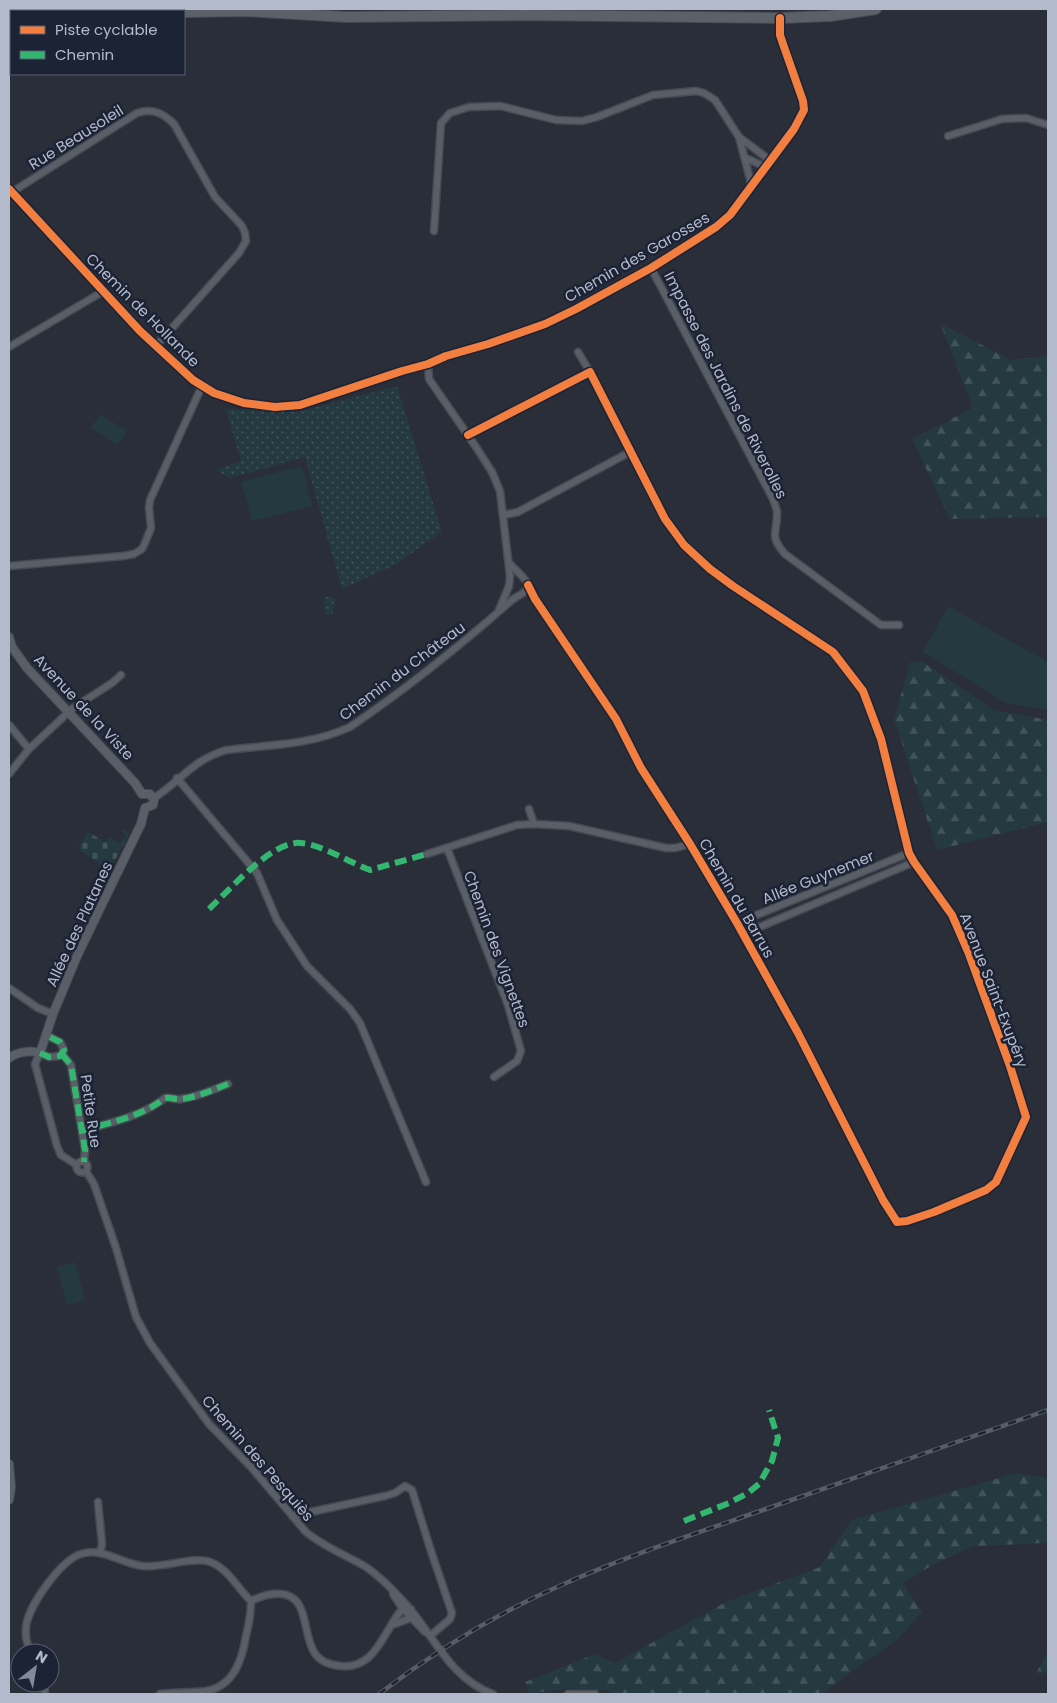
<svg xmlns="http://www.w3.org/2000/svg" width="1057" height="1703" font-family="Poppins,sans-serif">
  <defs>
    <pattern id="forest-firs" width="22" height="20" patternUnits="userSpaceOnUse" patternTransform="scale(1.25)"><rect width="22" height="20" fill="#253940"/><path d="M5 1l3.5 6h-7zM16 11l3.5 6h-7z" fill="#42545a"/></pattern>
    <pattern id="cemetery-stones" width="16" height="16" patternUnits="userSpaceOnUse" patternTransform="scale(1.25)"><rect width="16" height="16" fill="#253940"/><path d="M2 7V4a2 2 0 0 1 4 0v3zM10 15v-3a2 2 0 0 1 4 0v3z" fill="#42545a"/></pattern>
    <pattern id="park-dots" width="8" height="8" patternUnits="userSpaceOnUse" patternTransform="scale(1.25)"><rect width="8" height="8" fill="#253940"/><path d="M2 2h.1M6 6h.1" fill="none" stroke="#42545a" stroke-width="1.8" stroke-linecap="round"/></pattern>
  </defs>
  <rect width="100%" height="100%" fill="#292e39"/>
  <path fill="#253940" d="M100,414L127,431L118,445L91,428Z
    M302,466L312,506L252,521L241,482Z
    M948,606L1048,662V710L1006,703L923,652Z
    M75,1262L85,1300L67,1305L57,1267Z"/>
  <path fill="url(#forest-firs)" d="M940,323L1011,360L1048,356V517L950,519L912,439L973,408Z
    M910,662H923L994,710L1048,720V822L937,850L894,719Z
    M1017,1473L1048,1478V1544L1045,1543L973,1546L929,1567L903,1583L922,1612L899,1638L821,1694H618L604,1690L572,1688L528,1694L525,1682L595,1654L615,1663L726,1602L820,1567L851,1520Z
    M1048,1652V1672L1036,1674L1043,1659Z"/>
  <path fill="url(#cemetery-stones)" d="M123,829L130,832L110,870L80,851L79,846L88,832L105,842L109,837L120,843L126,836L122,831Z"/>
  <path fill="url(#park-dots)" d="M397,386L442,532L395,565L342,589L305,457L230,478L215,470L241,461L226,409L297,412Z
    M324,596L336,598L332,614L325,615Z"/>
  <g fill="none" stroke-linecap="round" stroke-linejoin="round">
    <path stroke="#344364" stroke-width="2.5" d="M619,9V11"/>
    <g stroke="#464a52" stroke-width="9">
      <path id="minor" d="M948,136L1002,119L1026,118L1048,125
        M739,137L771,161
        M744,157L761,165L768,164
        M9,189L140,331L193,380L214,393L244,403L275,407L300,405L402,371L428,364L446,356L488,344L545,324L576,309L651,268L716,227L730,215L794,129L804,110L803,101L783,44L780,35V18
        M12,192L137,113C153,108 163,113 174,124L215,197L242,226L245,233L246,241L239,253L156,346
        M434,231L441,123L450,113L469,107L501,106L556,120L582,121L597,117L653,95L696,91L704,93L715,100L739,137L750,179L751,188
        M651,268L773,499C774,503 776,507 777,511C778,532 768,535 785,554L881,625H899
        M9,347L102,292
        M578,352L590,372
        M428,364L429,379L476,447L492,472L500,491L510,576L509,586L499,610
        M468,435L590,372L665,519L684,545L710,569L733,586L833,652L863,691L881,739L909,853L914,862L952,915L969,954L1010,1066L1026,1117L996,1182L986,1190L934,1212L907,1221L897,1222L883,1200L798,1033L737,923L690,844L641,768L616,719L535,599L528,585
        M504,515L518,512L630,452
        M9,566L123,556L134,554L142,549L145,543L151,528L149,508L150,500L202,386
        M9,725L29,749
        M9,774L29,749L73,708L112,683L121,675
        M177,778L257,873L277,920L307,966L350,1009L360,1023L426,1182
        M154,798C182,780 191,761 226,750C269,745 311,745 350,727C406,689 461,645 512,600C518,595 526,594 528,585C526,578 515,570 509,563
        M534,824L569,826L666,848H675L690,844
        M447,848L508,1005L521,1051L517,1061L494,1077
        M427,854L517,825L534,824L529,809
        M737,923L909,853
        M743,934L914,862
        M9,988L38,1008L53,1014
        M46,1035L60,1042L64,1050L60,1056L49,1057L40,1053L35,1064L57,1146L61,1155L77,1165
        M62,1054L71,1065L85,1150L84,1162
        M82,1131C111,1122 141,1117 165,1098C171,1097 176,1100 181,1099C198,1097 212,1090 228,1084
        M76.5 1167a5.5 5.5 0 1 1 11 0a5.5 5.5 0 1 1-11 0Z
        M86,1171L94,1184L116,1248L136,1317L150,1343L209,1424L251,1467L306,1532C324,1547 346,1555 366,1567C378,1575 392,1589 402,1600C433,1632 448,1678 493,1694
        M98,1502L102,1544L100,1553
        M292,1516L385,1496L395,1493L405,1486L412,1490L430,1548L452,1613L450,1619L430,1636
        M393,1594L403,1609L425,1632
        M31,1653C27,1645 25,1636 26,1627C28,1606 61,1560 81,1554C103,1547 122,1564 143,1566C162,1568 192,1557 207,1561C227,1566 237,1588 251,1601
        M44,1683L45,1694
        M160,1694C175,1692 191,1693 206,1691C234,1686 242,1660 246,1636C249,1624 251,1613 251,1601C267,1593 292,1587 301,1609C311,1634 304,1663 341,1666C351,1667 361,1664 369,1657C382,1645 389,1626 399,1613L403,1609H411L410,1618L408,1619L392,1625
        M568,1694H595"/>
    </g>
    <g stroke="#464a52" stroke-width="10">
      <path id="tertiary" d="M9,637L12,647L27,668L135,783L142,794
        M142,794H150L154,800L153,805L145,808
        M9,1058C17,1052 30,1050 40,1053L53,1014L77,956L141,824L145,808
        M9,1464L11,1487L9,1500"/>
    </g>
    <g stroke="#474b56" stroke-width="12">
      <path id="primary" d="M184,12L247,11L347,17L523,15L780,18L830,16L876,9
        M9,14H11"/>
    </g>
    <use href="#minor" stroke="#5a5e67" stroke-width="6"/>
    <use href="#tertiary" stroke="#5a5e67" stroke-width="8"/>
    <use href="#primary" stroke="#5c6069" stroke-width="10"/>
    <g stroke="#585c64" stroke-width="4.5">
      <path id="rail" d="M379,1694C434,1652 494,1615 557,1587C624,1557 694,1534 763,1510C858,1477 953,1443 1048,1410"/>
    </g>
    <use href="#rail" stroke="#1c2335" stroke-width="2.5" stroke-dasharray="8" stroke-linecap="butt"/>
    <path stroke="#33b770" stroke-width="6" stroke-dasharray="12 6" stroke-linecap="butt" d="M209,909C230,890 272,840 301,843C325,846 348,862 370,870L427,854
      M40,1053L49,1057L60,1056L64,1050L60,1042L46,1035
      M62,1054L71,1065L85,1150L84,1162
      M82,1131C111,1122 141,1117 165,1098C171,1097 176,1100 181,1099C198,1097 212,1090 228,1084
      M684,1521L729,1503L748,1493L759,1484L772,1461L778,1438L769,1410"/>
    <g stroke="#1c2335" stroke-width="11">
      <path id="cycleway" d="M9,189L140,331L193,380L214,393L244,403L275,407L300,405L402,371L428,364L446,356L488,344L545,324L576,309L651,268L716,227L730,215L794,129L804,110L803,101L783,44L780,35V18
        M468,435L590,372L665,519L684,545L710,569L733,586L833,652L863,691L881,739L909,853L914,862L952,915L969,954L1010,1066L1026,1117L996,1182L986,1190L934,1212L907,1221L897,1222L883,1200L798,1033L737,923L690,844L641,768L616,719L535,599L528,585"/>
    </g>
    <use href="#cycleway" stroke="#f27e40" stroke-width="8"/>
  </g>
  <g text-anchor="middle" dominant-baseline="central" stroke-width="5" stroke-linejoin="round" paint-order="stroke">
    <g font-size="15" fill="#b3bacb" stroke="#1c2335">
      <text transform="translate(76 137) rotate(-32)">Rue Beausoleil</text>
      <text transform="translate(637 257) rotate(-30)">Chemin des Garosses</text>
      <text transform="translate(143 310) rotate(45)">Chemin de Hollande</text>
      <text transform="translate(726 385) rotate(63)">Impasse des Jardins de Riverolles</text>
      <text transform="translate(402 671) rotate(-37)">Chemin du Château</text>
      <text transform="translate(84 707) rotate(47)">Avenue de la Viste</text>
      <text transform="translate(818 877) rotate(-22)">Allée Guynemer</text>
      <text transform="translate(737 898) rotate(60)">Chemin du Barrus</text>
      <text transform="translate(79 924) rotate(-65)">Allée des Platanes</text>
      <text transform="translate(497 949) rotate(70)">Chemin des Vignettes</text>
      <text transform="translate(994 990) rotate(69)">Avenue Saint-Exupéry</text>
      <text transform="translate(91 1111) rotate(82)">Petite Rue</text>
      <text transform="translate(258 1458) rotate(49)">Chemin des Pesquiès</text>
    </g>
  </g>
  <rect width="1057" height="1703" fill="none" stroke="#b3bacb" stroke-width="20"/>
  <rect x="10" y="10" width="175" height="65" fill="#1c2335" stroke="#585f71"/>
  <rect x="20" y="26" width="25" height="8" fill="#f27e40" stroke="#585f71"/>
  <text x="55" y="35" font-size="15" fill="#b3bacb">Piste cyclable</text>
  <rect x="20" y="51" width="25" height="8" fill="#33b770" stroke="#585f71"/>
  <text x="55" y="60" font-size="15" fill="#b3bacb">Chemin</text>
  <g transform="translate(35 1668) rotate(31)"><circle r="24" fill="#1c2335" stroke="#585f71"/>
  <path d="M0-4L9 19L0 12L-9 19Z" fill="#838998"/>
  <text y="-8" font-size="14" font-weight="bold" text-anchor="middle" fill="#b3bacb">N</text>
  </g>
</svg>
